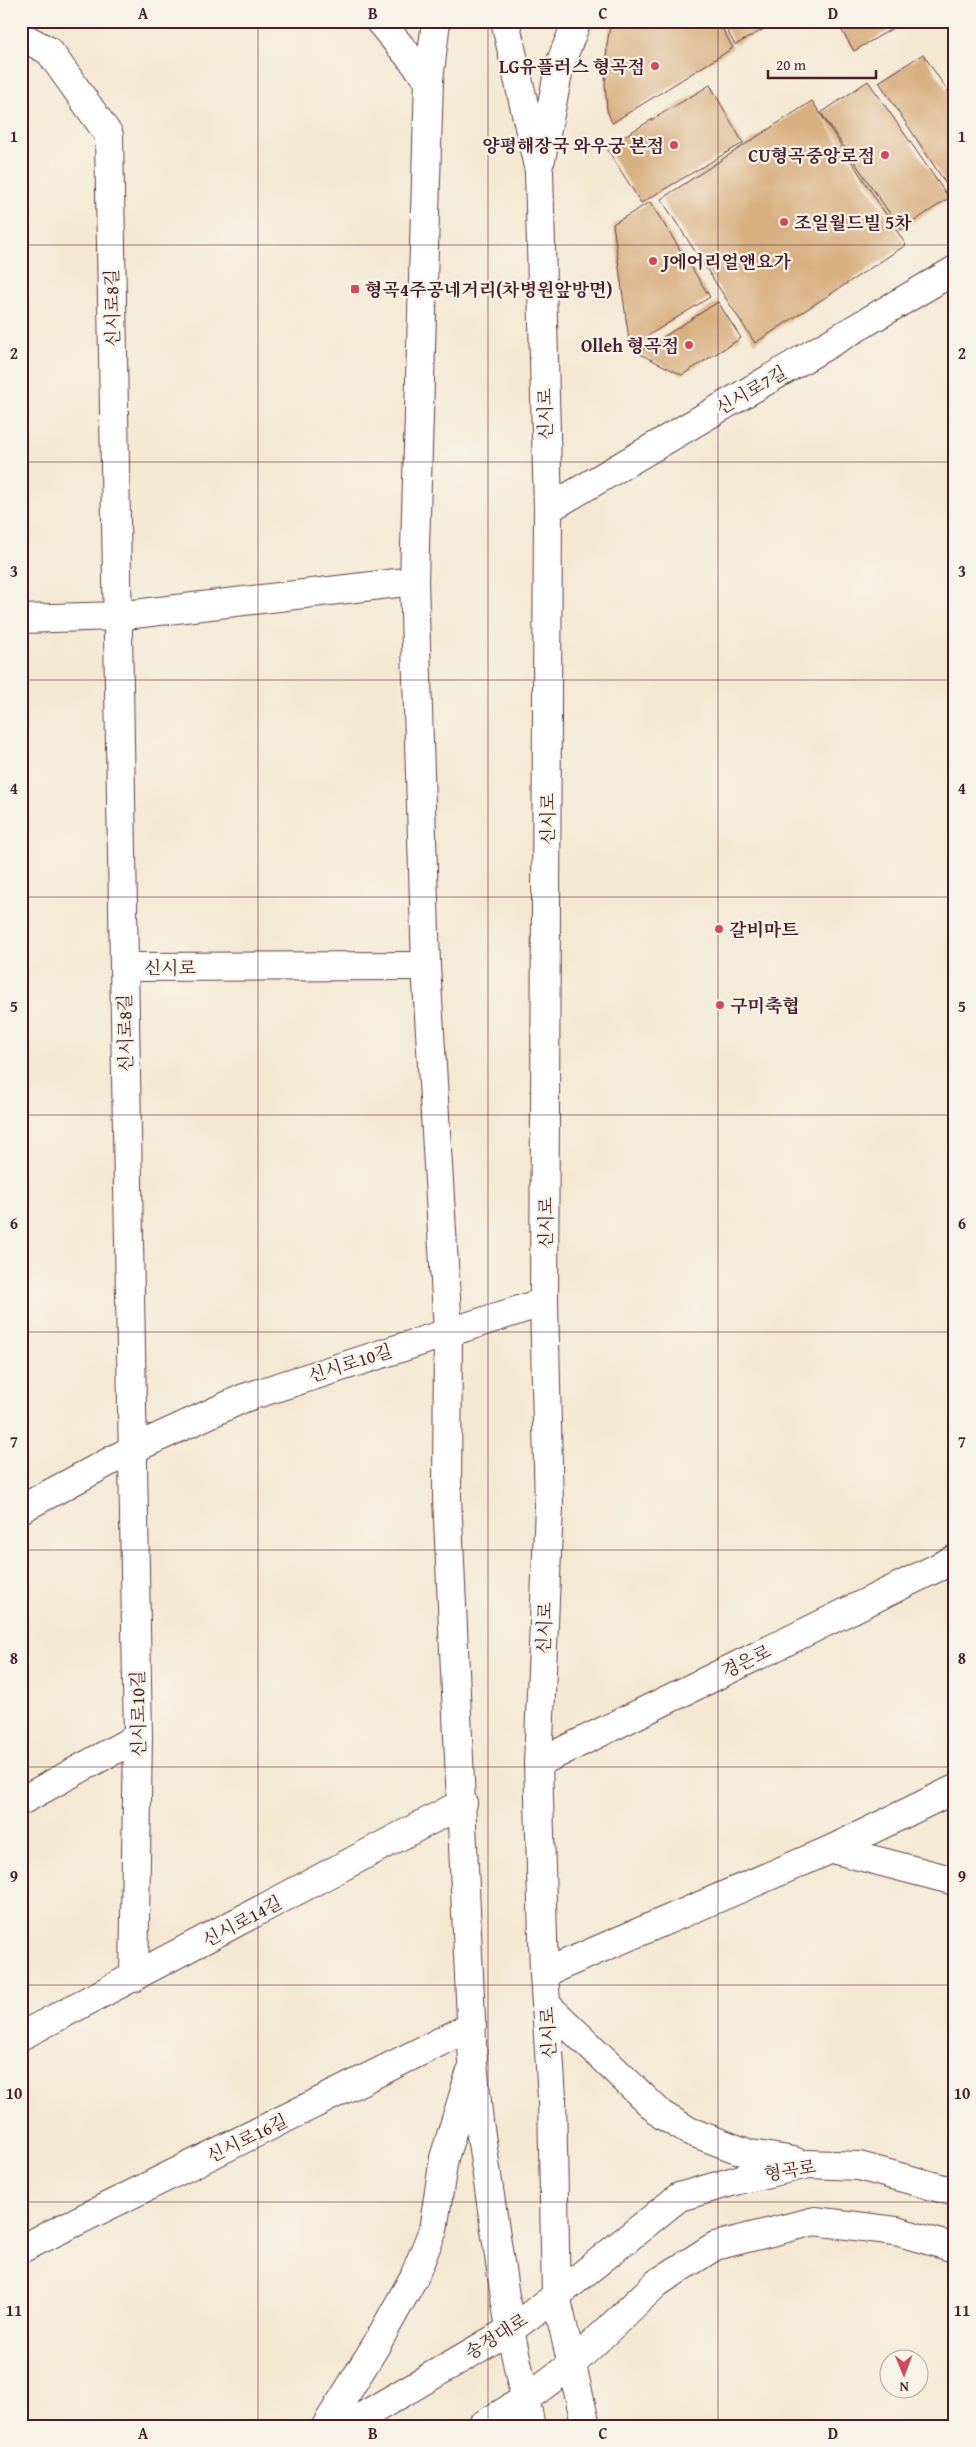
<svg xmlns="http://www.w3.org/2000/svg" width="976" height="2447" font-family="'Gentium Book Plus','Noto Serif KR',serif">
  <rect width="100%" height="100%" fill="#f7f3e8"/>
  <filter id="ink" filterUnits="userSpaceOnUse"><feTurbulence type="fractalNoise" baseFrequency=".02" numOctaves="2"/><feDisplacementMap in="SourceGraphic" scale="10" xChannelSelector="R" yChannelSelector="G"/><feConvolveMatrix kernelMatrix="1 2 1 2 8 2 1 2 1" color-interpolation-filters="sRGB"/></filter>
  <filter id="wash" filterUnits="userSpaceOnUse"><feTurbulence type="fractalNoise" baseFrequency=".0096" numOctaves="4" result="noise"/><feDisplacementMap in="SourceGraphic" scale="20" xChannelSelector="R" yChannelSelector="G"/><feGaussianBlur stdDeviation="1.12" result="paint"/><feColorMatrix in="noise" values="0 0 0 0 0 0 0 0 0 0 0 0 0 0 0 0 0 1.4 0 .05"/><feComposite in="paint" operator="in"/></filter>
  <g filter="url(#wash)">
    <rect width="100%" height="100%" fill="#f4e8d3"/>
    <g id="blocks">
      <path fill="#d8af80" d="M611,21H718L733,48L612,123L607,110L605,84L607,44Z
        M722,21H779L735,45Z
        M836,21H905L854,51Z
        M923,54L955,102V187L950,190L879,82Z
        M868,81L949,198L901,230L821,113Z
        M710,85L743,143L641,203L606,147Z
        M812,101L906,245L755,343L661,199Z
        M650,202L710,297L630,347L613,224Z
        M718,302L741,338L682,375L638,353Z"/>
    </g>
  </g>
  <g filter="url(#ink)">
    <use href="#blocks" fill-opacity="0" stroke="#643d44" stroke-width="1"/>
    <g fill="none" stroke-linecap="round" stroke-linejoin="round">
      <g stroke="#643d44" stroke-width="30">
        <path id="minor" d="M21,36L49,51L109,135L138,1737L134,1978
          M548,509L955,270
          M21,619L117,616L414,581
          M124,967L426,966
          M21,1509L133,1449L244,1398L544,1302
          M538,1763L955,1559
          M21,1801L138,1737
          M832,1849L955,1881
          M544,1973L832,1849L955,1789
          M21,2036L463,1803
          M21,2249L472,2026"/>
      </g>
      <g stroke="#643d44" stroke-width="30">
        <path id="tertiary" d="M379,21L429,80
          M436,21L429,80L414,581L426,966L448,1331L447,1497L473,2063L479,2122L510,2330L531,2426
          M505,21L539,171L548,509L544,1302L549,1507L538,1763L544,1973L552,2098L556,2296L586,2426
          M541,159L560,64L577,21
          M547,2005L662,2115L689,2131L750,2154L794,2161
          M326,2426L375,2347L414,2277L433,2230L444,2158L470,2074
          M346,2426L510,2330L556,2296L679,2197L738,2180L808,2164L859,2166L955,2192
          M481,2426L524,2400L571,2365L657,2283L715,2246L815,2221L896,2231L955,2248"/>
      </g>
      <use href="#minor" stroke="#fff" stroke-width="28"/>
      <use href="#tertiary" stroke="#fff" stroke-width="28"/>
    </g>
  </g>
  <path fill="none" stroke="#4a1f2b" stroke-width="1" stroke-opacity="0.55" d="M258,21V2426M488,21V2426M718,21V2426M21,245H955M21,462H955M21,680H955M21,897H955M21,1115H955M21,1332H955M21,1550H955M21,1767H955M21,1985H955M21,2202H955"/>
  <g fill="#d1495b" stroke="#f7f3e8" stroke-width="2">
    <circle cx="655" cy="66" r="5"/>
    <circle cx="674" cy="145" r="5"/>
    <circle cx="885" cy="155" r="5"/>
    <circle cx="784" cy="222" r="5"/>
    <circle cx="653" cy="261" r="5"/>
    <rect x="350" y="284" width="10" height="10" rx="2.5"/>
    <circle cx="689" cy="345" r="5"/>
    <circle cx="719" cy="929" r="5"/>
    <circle cx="720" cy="1005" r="5"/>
  </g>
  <g text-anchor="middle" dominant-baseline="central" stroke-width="4.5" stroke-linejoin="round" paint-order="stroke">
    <g font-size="18" font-weight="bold" fill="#4a1f2b" stroke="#f7f3e8" text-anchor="start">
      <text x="645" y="66" text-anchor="end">LG유플러스 형곡점</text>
      <text x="664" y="145" text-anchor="end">양평해장국 와우궁 본점</text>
      <text x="875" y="155" text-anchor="end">CU형곡중앙로점</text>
      <text x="794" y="222">조일월드빌 5차</text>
      <text x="663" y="261">J에어리얼앤요가</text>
      <text x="365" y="289">형곡4주공네거리(차병원앞방면)</text>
      <text x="679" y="345" text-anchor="end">Olleh 형곡점</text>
      <text x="729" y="929">갈비마트</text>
      <text x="730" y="1005">구미축협</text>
    </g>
    <g font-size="18" fill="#4a1f2b" stroke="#f7f3e8">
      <text transform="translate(112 308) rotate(-91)">신시로8길</text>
      <text transform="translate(751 390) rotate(-30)">신시로7길</text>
      <text transform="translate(545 414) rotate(-91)">신시로</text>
      <text transform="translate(547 819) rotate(-90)">신시로</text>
      <text x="170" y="967">신시로</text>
      <text transform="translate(125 1033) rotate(-91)">신시로8길</text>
      <text transform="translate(545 1223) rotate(-90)">신시로</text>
      <text transform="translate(350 1363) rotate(-18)">신시로10길</text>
      <text transform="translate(544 1628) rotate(-88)">신시로</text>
      <text transform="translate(746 1661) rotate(-26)">경은로</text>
      <text transform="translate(138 1714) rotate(-91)">신시로10길</text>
      <text transform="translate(242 1921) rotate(-28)">신시로14길</text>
      <text transform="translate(548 2033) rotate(-93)">신시로</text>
      <text transform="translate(247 2138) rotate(-26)">신시로16길</text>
      <text transform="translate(790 2170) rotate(-9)">형곡로</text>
      <text transform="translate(496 2336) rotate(-32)">송정대로</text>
    </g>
  </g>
  <rect width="976" height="2447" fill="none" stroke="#f7f3e8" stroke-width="55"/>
  <g transform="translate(904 2374) rotate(179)"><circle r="24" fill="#f7f3e8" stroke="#b29e9c"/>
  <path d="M0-4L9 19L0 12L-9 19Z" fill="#d1495b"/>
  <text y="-8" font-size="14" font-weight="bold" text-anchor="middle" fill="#4a1f2b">N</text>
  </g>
  <path d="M768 70v8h108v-8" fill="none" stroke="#4a1f2b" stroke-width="2.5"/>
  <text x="776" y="70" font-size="15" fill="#4a1f2b" stroke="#f7f3e8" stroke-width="4" paint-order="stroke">20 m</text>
  <rect x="28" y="28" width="920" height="2392" fill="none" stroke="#4a1f2b" stroke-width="2"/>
  <g font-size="16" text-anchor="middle" font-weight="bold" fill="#4a1f2b">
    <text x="143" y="19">A</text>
    <text x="373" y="19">B</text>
    <text x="603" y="19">C</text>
    <text x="833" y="19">D</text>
    <text x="14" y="142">1</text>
    <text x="962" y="142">1</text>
    <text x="14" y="359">2</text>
    <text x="962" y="359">2</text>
    <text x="14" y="577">3</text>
    <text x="962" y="577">3</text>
    <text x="14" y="794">4</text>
    <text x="962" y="794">4</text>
    <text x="14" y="1012">5</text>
    <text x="962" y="1012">5</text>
    <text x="14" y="1229">6</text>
    <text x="962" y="1229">6</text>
    <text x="14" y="1447">7</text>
    <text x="962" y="1447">7</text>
    <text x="14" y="1664">8</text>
    <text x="962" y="1664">8</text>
    <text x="14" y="1882">9</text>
    <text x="962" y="1882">9</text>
    <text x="14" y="2099">10</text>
    <text x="962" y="2099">10</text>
    <text x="14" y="2316">11</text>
    <text x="962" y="2316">11</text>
    <text x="143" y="2439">A</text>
    <text x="373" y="2439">B</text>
    <text x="603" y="2439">C</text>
    <text x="833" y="2439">D</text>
  </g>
</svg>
